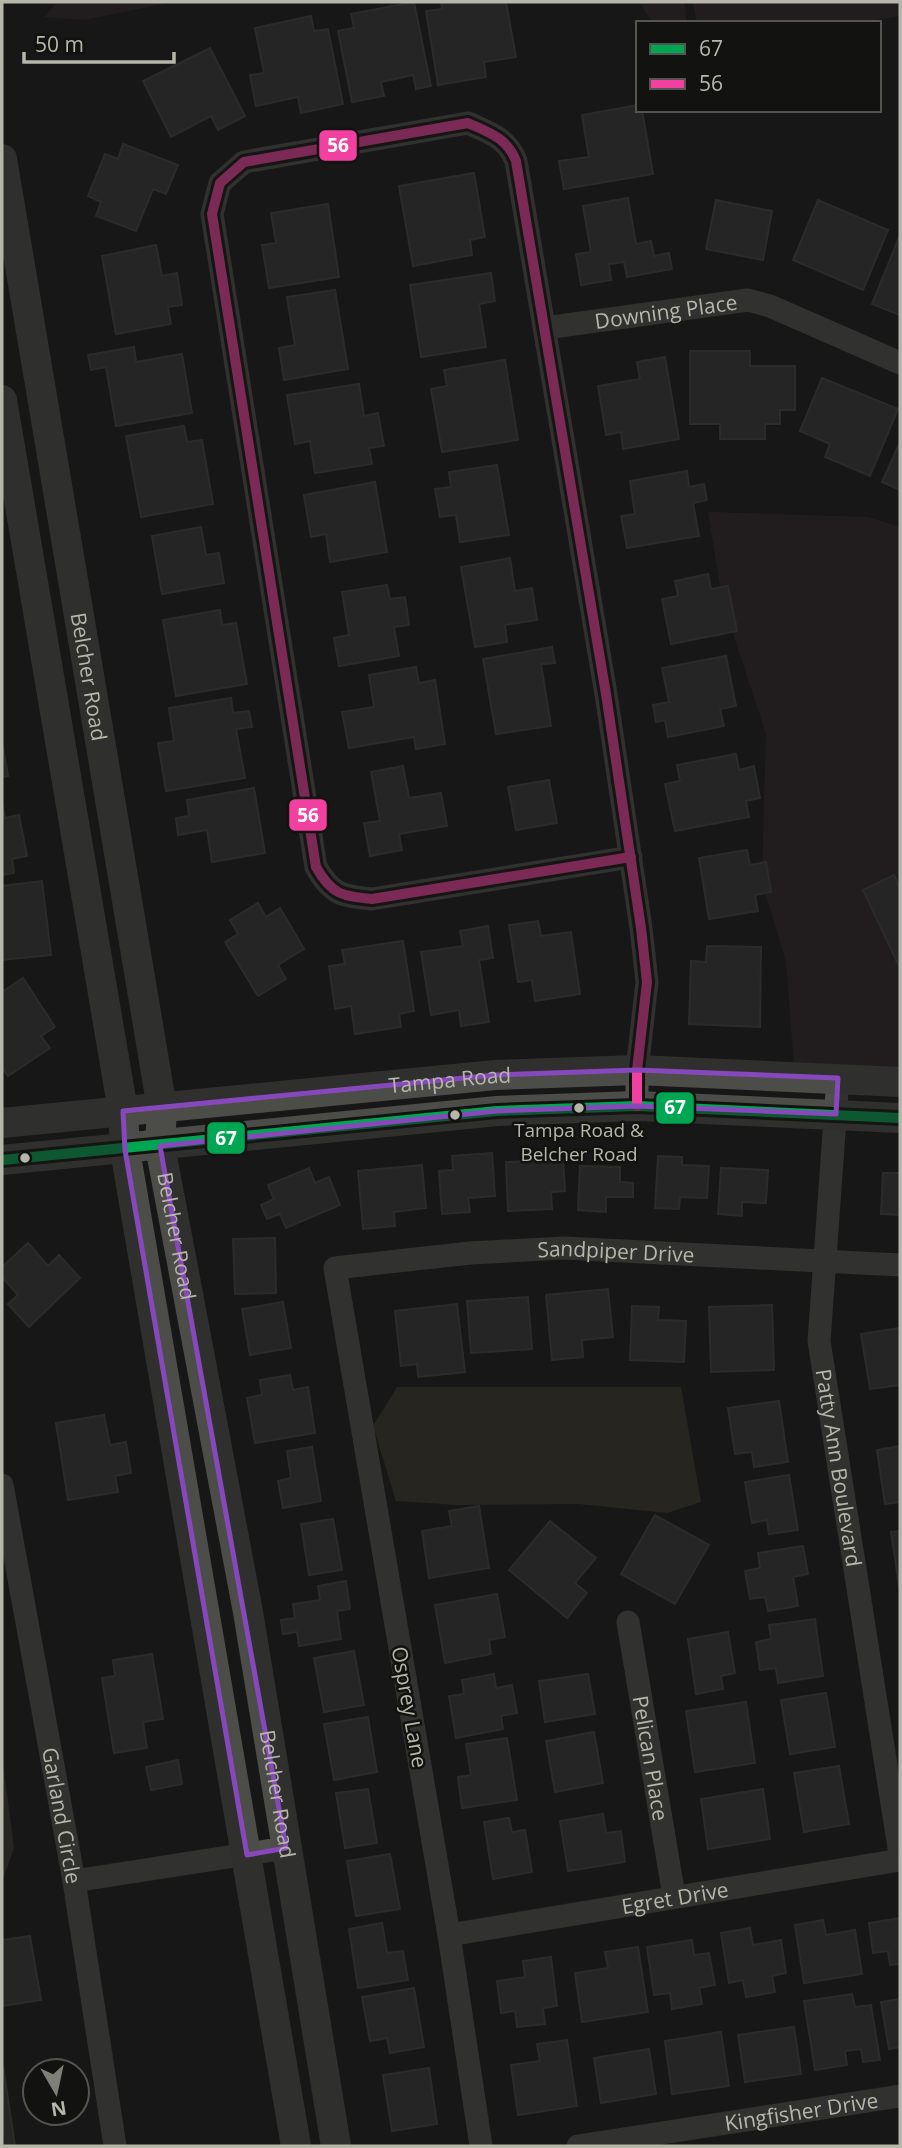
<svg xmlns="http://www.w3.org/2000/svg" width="902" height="2148" font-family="'Open Sans',sans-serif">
  <rect width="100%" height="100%" fill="#171717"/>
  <path fill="#2d2529" d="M57,2H173L84,20L45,17Z
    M639,2H684L687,23H653Z
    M693,2H900V16L854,23H697Z
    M708,512L868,517L900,527V1070L794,1065L786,962L762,882L766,733L723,603Z"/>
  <path fill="#38352b" d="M397,1387H681L701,1502L667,1513L579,1504L457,1505L396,1501L373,1426Z
    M2,1755L14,1848L2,1882Z"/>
  <path fill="#363635" stroke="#43433f" stroke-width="2" d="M414,2L431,86L416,89L413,75L381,82L384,96L352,102L338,31L354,28L351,14Z
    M441,2H506L516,57L484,62L486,77L438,85L426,11L442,9Z
    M311,16L314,31L328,29L343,104L301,113L298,97L256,106L250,75L264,73L255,28Z
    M210,48L245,116L218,130L211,116L171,137L143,81Z
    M638,105V110H642L653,174L564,189L559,161L589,157L582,115Z
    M123,144L178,165L166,194L153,189L136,231L96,216L101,202L88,196L105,154L118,159Z
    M474,173L485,237L470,240L472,255L413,266L399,186Z
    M628,198L636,244L651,241L654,256L669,253L672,269L627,277L624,262L609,264L611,280L581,285L576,254L591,252L583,206Z
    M716,200L772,211L763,260L706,249Z
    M818,200L888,230L863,290L793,260Z
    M328,204L339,277L269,288L262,245L276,243L271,213Z
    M900,235V315L872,304Z
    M156,245L162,276L177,273L182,305L168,307L171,324L116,334L102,256Z
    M491,273L495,301L479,304L486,347L421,357L410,285Z
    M335,290L348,369L284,380L279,348L295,345L287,297Z
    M134,347L136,362L182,354L192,413L116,426L106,367L91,370L88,355Z
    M690,351H750V366H795V410H780V424H765V439H720V424H690Z
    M665,357L679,439L623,449L621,432L606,435L598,386L640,379L637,362Z
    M505,360L518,440L442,452L431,389L447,386L444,370Z
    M822,378L898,409L870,476L825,457L830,444L800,431Z
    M359,384L364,416L378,413L384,446L369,448L372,464L315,473L310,441L295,444L287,395Z
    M184,426L187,442L202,440L213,504L141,517L126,436Z
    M900,442V490L882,482Z
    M497,465L509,535L460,542L456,515L440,517L435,489L451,487L449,472Z
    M687,471L689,487L704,484L707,500L693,503L699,536L627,548L621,516L635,514L630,481Z
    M375,482L387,552L330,562L326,534L311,537L304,495Z
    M201,527L206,555L219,553L224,583L162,594L152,536Z
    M510,558L515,591L532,588L537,620L505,625L507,642L475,647L461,567Z
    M708,574L711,589L728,586L737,631L671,644L662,599L678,596L675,581Z
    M387,585L390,599L405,597L409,625L394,627L399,656L339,666L334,638L349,635L342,592Z
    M220,610L222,625L236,623L247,684L176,696L163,620Z
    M552,647L555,663L541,664L551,726L496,734L483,659Z
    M726,656L736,706L720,709L724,726L668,737L665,720L656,722L653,705L669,702L662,668Z
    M416,667L419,683L435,680L445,744L416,749L414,737L349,748L342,712L374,707L369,675Z
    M231,698L233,713L249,711L252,727L236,729L245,778L166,791L158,743L174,741L169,708Z
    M2,742L8,776L2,777Z
    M736,754L739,770L754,766L760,798L746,801L749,817L675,831L665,784L680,781L677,765Z
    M403,766L409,798L441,793L447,826L399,834L402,850L370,856L364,823L380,821L371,772Z
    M549,780L557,823L516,830L508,787Z
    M254,788L265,853L212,862L207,830L178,835L176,818L189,816L187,800Z
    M2,804L5,818L19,815L27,856L12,859L14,873L2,875Z
    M747,850L750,865L766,862L771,892L755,895L758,911L709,919L699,858Z
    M894,875L900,889V968L863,890Z
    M42,881L51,955L2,960V886Z
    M258,903L266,917L280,908L304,949L278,965L286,979L258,996L225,942L238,934L230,920Z
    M538,921L541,936L571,932L580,994L535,1001L532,980L518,982L509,925Z
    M488,926L493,958L479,960L489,1022L461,1026L459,1010L431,1015L421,952L463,946L460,931Z
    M403,941L414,1011L399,1014L401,1027L355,1034L351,1006L335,1009L329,966L345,964L342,950Z
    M707,946L761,947L760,1027L689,1024L691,961L706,962Z
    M23,978L55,1027L41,1036L50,1048L8,1076L2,1067V992Z
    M492,1153L495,1196L468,1198L470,1212L442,1214L439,1171L453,1170L452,1156Z
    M658,1156L682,1157V1165L709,1166L707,1198L680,1197L679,1209L655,1208Z
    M563,1159L565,1191L551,1192L552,1209L508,1211L506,1162Z
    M422,1165L426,1208L394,1212L395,1226L363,1229L358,1171Z
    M580,1166L620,1167V1182L633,1183V1197H606V1212L578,1210Z
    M309,1168L315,1183L329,1177L340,1205L286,1228L280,1214L267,1219L261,1205L274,1199L268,1185Z
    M721,1168L768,1170L766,1203L742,1202V1216L718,1214Z
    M883,1173H900V1215L881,1214Z
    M275,1238L276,1293L235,1294L233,1239Z
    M28,1243L48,1266L59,1255L80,1278L29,1327L8,1304L18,1295L2,1277V1267Z
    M608,1289L613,1337L582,1340L583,1357L552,1360L546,1295Z
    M528,1297L532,1349L471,1353L467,1301Z
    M283,1302L291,1348L250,1355L242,1309Z
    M457,1304L465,1372L418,1377L417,1364L401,1366L395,1311Z
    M772,1305L774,1370L711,1372L709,1307Z
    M632,1306L659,1307L658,1320L686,1321L684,1362L630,1360Z
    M900,1328V1385L870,1389L861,1334Z
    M290,1375L293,1390L308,1387L315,1433L255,1443L247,1398L262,1395L260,1380Z
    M779,1401L788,1462L754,1467L752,1452L735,1454L728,1408Z
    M104,1415L110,1445L126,1442L131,1473L115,1476L118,1492L68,1500L56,1423Z
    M900,1446V1502L885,1504L877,1450Z
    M312,1447L321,1501L283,1508L278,1481L291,1478L287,1451Z
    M789,1475L798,1530L769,1534L767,1520L752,1523L745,1482Z
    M479,1506L489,1568L429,1578L422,1531L452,1526L449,1511Z
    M655,1515L709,1545L675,1604L621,1574Z
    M333,1519L342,1570L309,1575L301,1524Z
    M550,1521L596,1558L575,1583L587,1593L567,1618L509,1570Z
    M900,1531V1592L891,1532Z
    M803,1546L808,1574L793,1577L798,1606L768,1611L765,1597L750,1599L745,1571L760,1568L758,1553Z
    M346,1581L350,1609L337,1611L341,1639L299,1646L297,1632L283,1634L281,1620L295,1618L293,1604L320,1600L318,1586Z
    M497,1594L505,1637L489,1640L491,1654L445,1663L435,1605Z
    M815,1619L823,1676L778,1683L776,1668L760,1670L756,1642L771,1639L769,1625Z
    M728,1632L735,1673L721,1676L723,1689L696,1694L688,1639Z
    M354,1651L364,1705L324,1712L314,1658Z
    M152,1654L163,1719L143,1722L147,1748L114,1753L102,1678L115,1676L113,1660Z
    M494,1674L496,1688L512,1685L517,1713L501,1716L503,1729L456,1738L449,1696L464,1694L462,1680Z
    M588,1674L595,1714L545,1722L539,1681Z
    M826,1693L835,1747L790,1754L781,1700Z
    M746,1702L755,1763L695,1772L686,1711Z
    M368,1717L377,1772L334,1780L324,1724Z
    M594,1732L603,1783L555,1792L546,1741Z
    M507,1738L517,1800L462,1808L458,1777L471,1775L466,1744Z
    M178,1760L182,1784L151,1790L146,1767Z
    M839,1766L849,1824L804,1832L794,1773Z
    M368,1789L377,1843L345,1848L336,1793Z
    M763,1789L770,1839L708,1849L701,1799Z
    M603,1814L606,1833L621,1831L625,1862L568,1871L560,1821Z
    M509,1818L512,1832L525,1830L532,1872L493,1879L484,1822Z
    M390,1854L400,1909L356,1916L347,1861Z
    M900,1918V1964L890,1965L888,1951L873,1953L869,1923Z
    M823,1920L826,1935L855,1930L862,1974L804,1983L795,1925Z
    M382,1923L387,1953L403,1951L408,1980L358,1988L349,1929Z
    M750,1928L753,1945L781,1940L786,1973L772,1976L775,1992L746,1997L743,1980L729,1983L721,1933Z
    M30,1936L41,2000L2,2006V1940Z
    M692,1940L694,1955L709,1953L715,1985L699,1988L702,2004L672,2009L670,1993L654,1995L647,1947Z
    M638,1947L648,2012L582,2022L575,1973L608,1968L605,1952Z
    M551,1957L557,2006L543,2008L545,2024L517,2027L515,2011L501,2013L497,1981L525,1977L523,1961Z
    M414,1988L424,2047L390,2053L387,2038L370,2041L362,1997Z
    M852,1994L855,2007L871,2005L880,2060L863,2062L861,2049L845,2051L847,2065L815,2070L804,2001Z
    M900,1999V2047L889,2049L881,2002Z
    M794,2027L801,2074L745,2082L738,2035Z
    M721,2032L729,2086L672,2094L665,2041Z
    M567,2040L577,2106L518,2115L511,2065L540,2061L537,2044Z
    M649,2049L656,2094L601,2103L594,2058Z
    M3,2066L15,2146H2Z
    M429,2068L437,2124L392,2131L383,2075Z"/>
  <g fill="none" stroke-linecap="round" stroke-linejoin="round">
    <g stroke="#50504c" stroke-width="23">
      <path id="s1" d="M545,328L748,300L770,306L900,363"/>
      <path d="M631,857L372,899C342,896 332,895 316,867L212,214L220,183L244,162L468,123C490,133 507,138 516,161L606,694L641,928L647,982L637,1070V1106"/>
      <path id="s2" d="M838,1078L819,1341L900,1854"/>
      <path id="s3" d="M2,1485L74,1881L115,2146"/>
      <path id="s4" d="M628,1622L674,1896"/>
      <path d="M74,1881L286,1848"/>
      <path id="s5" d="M449,1935L900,1860"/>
      <path id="s6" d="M481,2146L449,1935L335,1268L470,1253L564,1248L900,1265"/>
      <path id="s7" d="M578,2146L900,2096"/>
    </g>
    <g stroke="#4c4c49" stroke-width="30">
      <path id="s8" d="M2,159L162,1108L160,1146L248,1612L336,2146"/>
      <path d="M2,400L123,1111L125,1150L296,2146"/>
      <path id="s9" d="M2,1123L495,1075L637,1070L900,1082"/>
      <path d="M2,1160L497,1111L637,1106L900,1118"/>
    </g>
    <g stroke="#121311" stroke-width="16">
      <path id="bus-1" d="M2,1160L497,1111L637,1106L900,1118"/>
    </g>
    <g stroke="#121311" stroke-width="16">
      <path id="bus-2" d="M631,857L372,899C342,896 332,895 316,867L212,214L220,183L244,162L468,123C490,133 507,138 516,161L606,694L641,928L647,982L637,1070V1106"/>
    </g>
    <use href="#bus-1" stroke="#00a651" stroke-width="10"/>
    <use href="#bus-2" stroke="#f240a1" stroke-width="10"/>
  </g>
  <path d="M0 0H902V2148H0ZM637,1070L838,1078L836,1114L637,1106L497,1111L160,1146L286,1848L247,1855L125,1150L123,1111L495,1075Z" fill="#171717" fill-opacity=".55" fill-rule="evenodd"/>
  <path fill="none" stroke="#8748bb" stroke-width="5" stroke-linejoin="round" d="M637,1070L838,1078L836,1114L637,1106L497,1111L160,1146L286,1848L247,1855L125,1150L123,1111L495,1075Z"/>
  <g fill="#b6b7a9" stroke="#121311" stroke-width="2.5">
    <circle cx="579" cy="1108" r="6"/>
    <circle cx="455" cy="1115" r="6"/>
    <circle cx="25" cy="1158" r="6"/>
  </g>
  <g text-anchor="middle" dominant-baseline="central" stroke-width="5" stroke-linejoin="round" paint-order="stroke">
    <g font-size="19" fill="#b6b7a9" stroke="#121311">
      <text x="579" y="1130">Tampa Road &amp;<tspan x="579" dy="24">Belcher Road</tspan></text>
    </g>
    <g font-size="21" fill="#b6b7a9" stroke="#121311">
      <text stroke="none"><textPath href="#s1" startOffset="122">Downing Place</textPath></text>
      <text stroke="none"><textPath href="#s8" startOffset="525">Belcher Road</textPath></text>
      <text stroke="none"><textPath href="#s9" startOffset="450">Tampa Road</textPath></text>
      <text stroke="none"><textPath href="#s8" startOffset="1092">Belcher Road</textPath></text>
      <text stroke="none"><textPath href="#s6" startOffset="1172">Sandpiper Drive</textPath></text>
      <text stroke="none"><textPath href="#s2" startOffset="392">Patty Ann Boulevard</textPath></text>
      <text transform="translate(410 1707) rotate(80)">Osprey Lane</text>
      <text stroke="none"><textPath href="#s4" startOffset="138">Pelican Place</textPath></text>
      <text stroke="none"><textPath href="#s8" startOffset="1659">Belcher Road</textPath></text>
      <text stroke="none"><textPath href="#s3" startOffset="336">Garland Circle</textPath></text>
      <text stroke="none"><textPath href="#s5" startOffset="229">Egret Drive</textPath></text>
      <text stroke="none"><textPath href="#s7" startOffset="226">Kingfisher Drive</textPath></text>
    </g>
  </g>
  <g stroke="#121311" stroke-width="2.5">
    <rect x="318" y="129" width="40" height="33" rx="7" fill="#f240a1"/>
    <rect x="288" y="798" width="40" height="34" rx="7" fill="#f240a1"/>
    <rect x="655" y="1091" width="40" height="34" rx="7" fill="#00a651"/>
    <rect x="206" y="1121" width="40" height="34" rx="7" fill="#00a651"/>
  </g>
  <g font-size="19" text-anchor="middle" font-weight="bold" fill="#fff">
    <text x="338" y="152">56</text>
    <text x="308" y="822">56</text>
    <text x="675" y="1114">67</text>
    <text x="226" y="1145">67</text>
  </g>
  <rect width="902" height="2148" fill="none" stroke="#b6b7a9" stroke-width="7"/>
  <rect x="636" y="21" width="245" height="91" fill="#121311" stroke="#54554e" stroke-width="2"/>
  <rect x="650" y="44" width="35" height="10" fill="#00a651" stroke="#54554e" stroke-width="2"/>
  <text x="699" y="56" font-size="21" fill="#b6b7a9">67</text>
  <rect x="650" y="79" width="35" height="10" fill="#f240a1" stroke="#54554e" stroke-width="2"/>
  <text x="699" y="91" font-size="21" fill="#b6b7a9">56</text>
  <g transform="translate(56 2092) rotate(171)"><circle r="33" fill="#121311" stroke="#54554e" stroke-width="2"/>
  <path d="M0-5L12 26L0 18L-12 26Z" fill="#7e7f76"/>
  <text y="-10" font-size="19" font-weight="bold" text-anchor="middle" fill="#b6b7a9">N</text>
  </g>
  <path d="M24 52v10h150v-10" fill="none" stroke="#b6b7a9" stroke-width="3.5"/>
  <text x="35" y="52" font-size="21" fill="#b6b7a9" stroke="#121311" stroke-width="5" paint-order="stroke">50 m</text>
</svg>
